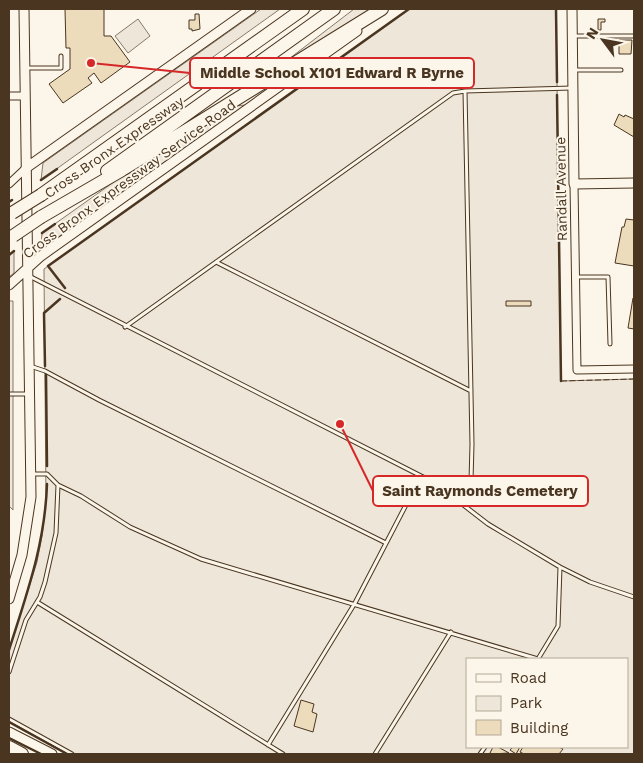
<svg xmlns="http://www.w3.org/2000/svg" width="643" height="763" font-family="'Work Sans',sans-serif">
  <rect width="100%" height="100%" fill="#fbf6e9"/>
  <path fill="#ede6d9" stroke="#887966" fill-rule="evenodd" d="M261,9H280L41,180L43,163Z
    M354,9H372L281,65Z
    M409,9H556L561,381L634,379V754H67L9,722V650L37,562L42,536L46,502L44,269ZM467,659H627V747H467Z
    M138,19L150,36L128,53L115,36Z
    M246,105L44,247L41,246L42,233L135,167L234,106Z
    M14,251V273L9,277V255Z
    M9,301H13V510L9,506Z"/>
  <path fill="#ecdcbc" stroke="#4a3520" d="M65,9H104V36H111L130,62L101,83L94,73L88,78L92,83L63,103L49,84L70,69V48H66Z
    M195,14H199L200,29L192,31V29H189V20H195Z
    M598,19H605V22H601V30H598Z
    M619,40H632L631,54H619Z
    M619,114L624,117L625,115L634,119V137L614,125Z
    M626,219L634,220V266L615,263L622,227H624Z
    M633,298H634V329L628,328Z
    M506,301H531V306H506Z
    M301,700L314,704L312,712L317,714L313,732L294,726Z
    M493,747H498L509,753L492,754L490,753Z
    M513,747H520L516,754L510,750Z
    M523,747H559L563,749L559,754H524L520,752Z"/>
  <g fill="none" stroke-linecap="round" stroke-linejoin="round">
    <g stroke="#4a3520" stroke-width="5">
      <path id="service" d="M573,36H634
        M25,68H61V56
        M574,70H621
        M216,262L471,391
        M31,277L427,479L440,487L488,524L560,567L590,582L634,597
        M576,277H608L610,344
        M125,327L453,93L465,91L572,88
        M30,366L45,371L99,400L386,543
        M9,394H29
        M31,474H47L58,485L81,496L130,527L201,559L538,659
        M465,506L471,481L472,444L465,91
        M37,602L283,754
        M538,659L558,626L560,567
        M9,672L26,620L40,597L45,582L56,533L58,485
        M9,719L72,754
        M268,745L355,603L421,476
        M375,754L451,632
        M480,754L485,747"/>
    </g>
    <g stroke="#4a3520" stroke-width="9">
      <path id="minor" d="M9,96H25
        M9,184L26,168
        M574,184L577,370L634,369"/>
    </g>
    <g stroke="#4a3520" stroke-width="11">
      <path id="tertiary" d="M572,9L574,184L634,183
        M26,168L251,9
        M9,285L41,256L357,31
        M9,599L22,555L31,497L24,9
        M9,732L52,754"/>
    </g>
    <g stroke="#4a3520" stroke-width="14">
      <path id="motorway" d="M107,171L334,9
        M41,195L303,9
        M41,217L122,170L382,9
        M9,747L22,754"/>
    </g>
    <use href="#service" stroke="#fbf6e9" stroke-width="3"/>
    <use href="#minor" stroke="#fbf6e9" stroke-width="7"/>
    <use href="#tertiary" stroke="#fbf6e9" stroke-width="9"/>
    <use href="#motorway" stroke="#fbf6e9" stroke-width="12"/>
    <g stroke="#4a3520" stroke-width="14" stroke-linecap="butt">
      <path id="motorway-bridge" d="M12,213L41,195
        M13,236L41,217"/>
    </g>
    <use href="#motorway-bridge" stroke="#fbf6e9" stroke-width="12"/>
    <path stroke="#4a3520" stroke-width="1" stroke-dasharray="6 2.5" stroke-linecap="butt" d="M561,381L634,379"/>
    <path stroke="#4a3520" stroke-width="2.5" d="M556,9L557,82
      M557,95L561,381
      M41,180L57,169
      M9,202L12,200
      M42,233L55,224
      M9,255L14,251
      M65,288L48,266L409,9
      M45,366L44,313L60,299
      M46,375L47,466
      M9,650C27,593 45,544 47,484
      M9,722L67,754
      M9,738L41,754"/>
  </g>
  <g text-anchor="middle" dominant-baseline="central" stroke-width="4" stroke-linejoin="round" paint-order="stroke">
    <g font-size="14" fill="#4a3520" stroke="#fbf6e9">
      <text transform="translate(114 147) rotate(-35)">Cross Bronx Expressway</text>
      <text transform="translate(129 179) rotate(-36)">Cross Bronx Expressway Service Road</text>
      <text transform="translate(561 189) rotate(-91)">Randall Avenue</text>
    </g>
  </g>
  <path fill="none" stroke="#d62828" stroke-width="2" d="M91 63L190 73M340 424L373 491"/>
  <g fill="#d62828" stroke="#fbf6e9" stroke-width="2">
    <circle cx="91" cy="63" r="5"/>
    <circle cx="340" cy="424" r="5"/>
  </g>
  <g fill="#fbf6e9" stroke="#d62828" stroke-width="2">
    <rect x="190" y="58" width="284" height="30" rx="5"/>
    <rect x="373" y="476" width="215" height="30" rx="5"/>
  </g>
  <g font-size="15" text-anchor="middle" font-weight="bold" fill="#4a3520">
    <text x="332" y="78">Middle School X101 Edward R Byrne</text>
    <text x="480" y="496">Saint Raymonds Cemetery</text>
  </g>
  <rect width="643" height="763" fill="none" stroke="#4a3520" stroke-width="20"/>
  <rect x="466" y="658" width="162" height="90" fill="#fbf6e9" stroke="#b4a999"/>
  <rect x="476" y="674" width="25" height="8" fill="#fbf6e9" stroke="#b4a999"/>
  <text x="510" y="683" font-size="15" fill="#4a3520">Road</text>
  <rect x="476" y="696" width="25" height="15" fill="#ede6d9" stroke="#b4a999"/>
  <text x="510" y="708" font-size="15" fill="#4a3520">Park</text>
  <rect x="476" y="720" width="25" height="15" fill="#ecdcbc" stroke="#b4a999"/>
  <text x="510" y="733" font-size="15" fill="#4a3520">Building</text>
  <g transform="translate(603 40) rotate(302)" stroke="#fbf6e9" stroke-width="4" paint-order="stroke">
  <path d="M0-4L9 19L0 12L-9 19Z" fill="#4a3520"/>
  <text y="-8" font-size="14" font-weight="bold" text-anchor="middle" fill="#4a3520">N</text>
  </g>
</svg>
